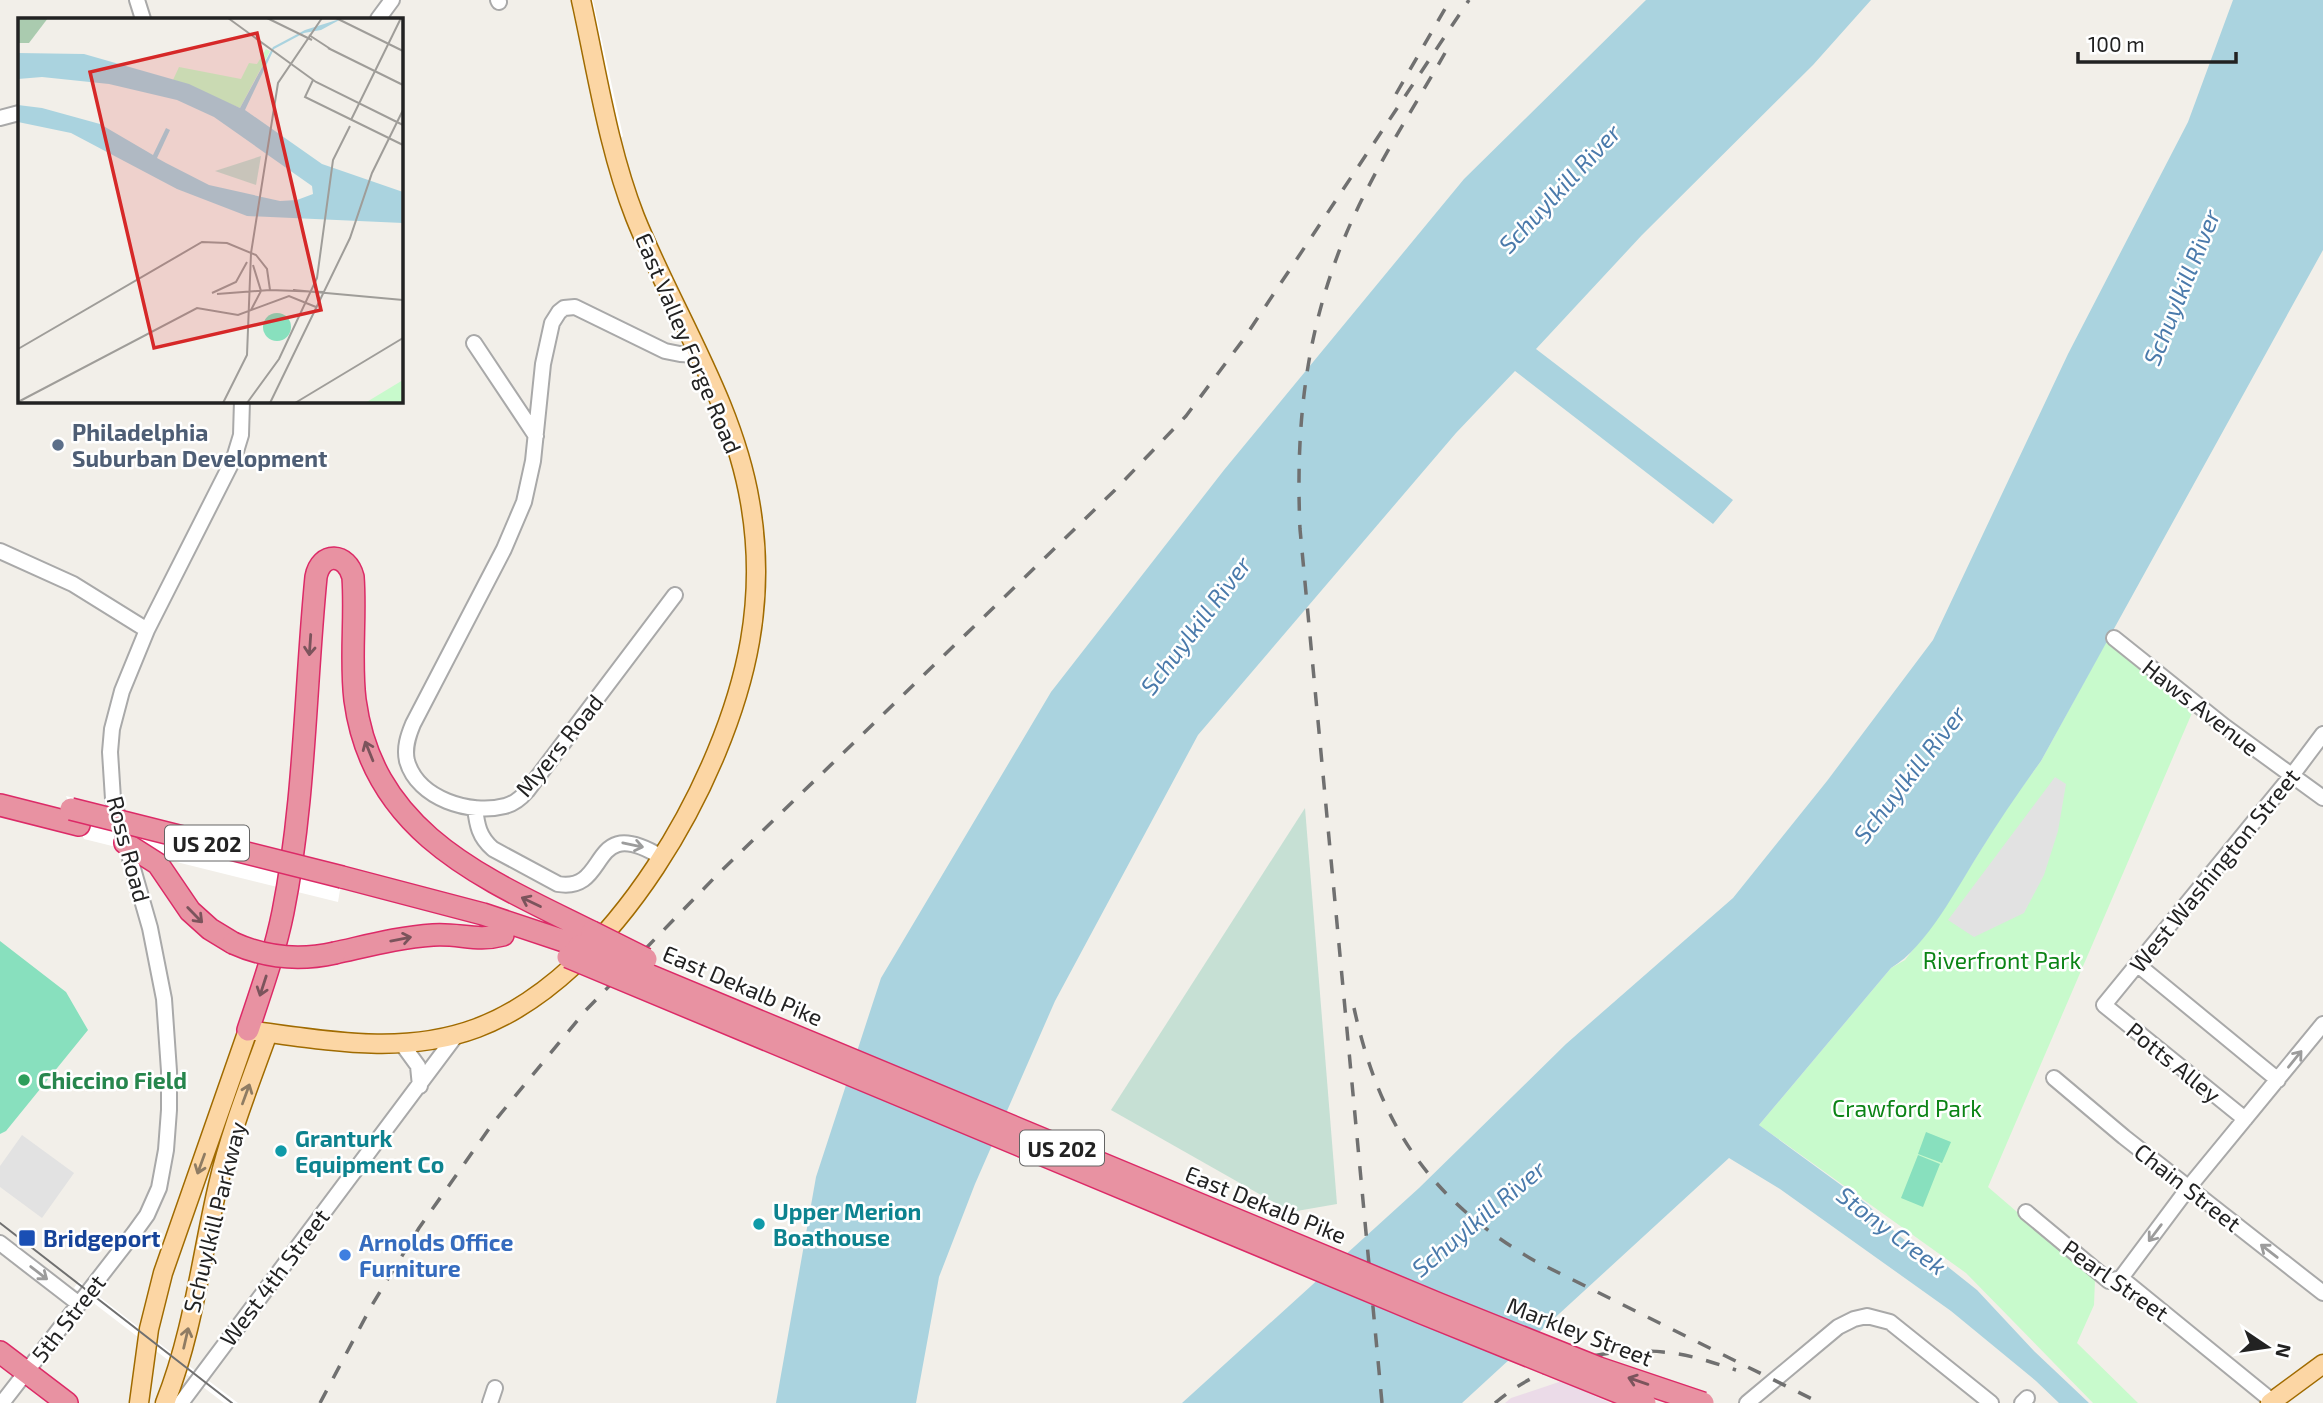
<svg xmlns="http://www.w3.org/2000/svg" width="2323" height="1403" font-family="'Exo 2',sans-serif">
  <rect width="100%" height="100%" fill="#f2efe9"/>
  <path fill="#ebdbe8" d="M1562,1381L1610,1403H1505L1511,1398Z"/>
  <path fill="#c6e0d4" d="M1305,808L1337,1204L1291,1212L1111,1110Z"/>
  <path fill="#c8facc" d="M2107,640L2192,713L1988,1187L2095,1279L2094,1305L2077,1343L2138,1403H2093L1966,1273L1759,1125L1891,968L1905,960L1940,915L2009,805L2041,761Z"/>
  <path fill="#88e0be" d="M0,941L66,992L88,1030L6,1131L0,1134Z
    M1926,1132L1951,1142L1942,1163L1918,1154Z
    M1918,1155L1940,1164L1923,1207L1901,1198Z"/>
  <path fill="#e2e2e2" d="M2055,777L2066,784L2058,831L2044,875L2024,913L1974,937L1948,920Z
    M22,1135L74,1173L42,1218L0,1187V1166Z"/>
  <path fill="#aad3df" d="M1646,0H1871L1813,65L1642,235L1536,349L1733,500L1713,524L1515,371L1456,433L1198,735L1055,1001L975,1184L939,1277L916,1403H776L816,1177L881,978L1051,692L1224,470L1464,179Z
    M2233,0H2323V250L2041,761C2020,790 2000,819 1981,850C1958,886 1927,947 1891,968L1759,1125L1867,1204L1897,1234L1915,1248L1938,1259L1977,1290L2034,1351L2089,1403H2059L2036,1381L1951,1311L1780,1189L1729,1158L1462,1403H1182L1419,1188L1566,1044L1733,898L1827,781L1933,640L2068,354L2188,122Z"/>
  <path fill="#fff" d="M583,0H593L623,136L604,152L572,9Z
    M66,796L344,866L338,902L84,839Z
    M79,1281L164,1347L238,1403H224L74,1288Z"/>
  <g fill="none" stroke-linecap="round" stroke-linejoin="round">
    <g stroke="#a9a9a9" stroke-width="18">
      <path id="minor" d="M137,0L143,19
        M498,0L499,2
        M378,19L392,0
        M0,118L19,113
        M474,343L536,436
        M0,551L73,584L147,630
        M675,595L527,791C521,798 514,804 505,806C470,815 418,799 407,761C404,748 408,736 413,724L504,549L524,502L533,461L543,364L552,323L559,312L564,308L575,307L665,351L680,354L698,355
        M2114,638L2224,726L2323,798
        M475,808C477,825 479,837 493,849L558,884C611,893 587,812 661,857
        M2138,965L2278,1080
        M402,1044L418,1066L420,1086
        M2054,1078L2124,1137L2323,1293
        M2245,1119L2104,1005L2293,774L2323,734
        M2026,1212L2109,1281L2121,1278
        M0,1243L79,1304
        M2121,1278L2189,1187L2323,1024
        M2121,1278L2272,1401
        M2,1403L134,1233L147,1215L159,1188L166,1150L169,1110V1071L164,999L150,928L113,799L110,752L112,729L122,691L147,630L234,458L241,435L242,401
        M181,1403L457,1034
        M490,1403L495,1388
        M1747,1403L1838,1327L1854,1319L1867,1316L1890,1322L1991,1403
        M2022,1403L2027,1398"/>
    </g>
    <g stroke="#a06b00" stroke-width="21">
      <path id="major" d="M139,1403L149,1329L163,1273L248,1030C325,1040 402,1056 477,1028C613,977 726,779 750,641C758,595 758,548 750,502C733,401 673,312 635,217C608,148 597,72 581,0
        M165,1403C193,1333 201,1258 218,1185C230,1133 250,1083 268,1033
        M2270,1403L2323,1364"/>
    </g>
    <g stroke="#dc2a67" stroke-width="24">
      <path id="highway" d="M0,805L79,825
        M125,843L158,864L190,911L210,929L233,943
        M342,877L483,914L579,946
        M335,953C367,946 400,937 433,935C459,933 477,942 503,935
        M248,1030C261,991 275,952 283,912C305,802 305,689 316,577C321,551 347,553 353,577C356,618 350,659 355,700C373,835 486,879 592,932
        M0,1352L67,1403"/>
    </g>
    <use href="#minor" stroke="#fff" stroke-width="14"/>
    <use href="#major" stroke="#fcd6a4" stroke-width="18"/>
    <use href="#highway" stroke="#e892a2" stroke-width="21"/>
    <path stroke="#707070" stroke-width="2" d="M0,1223L232,1403"/>
    <path stroke="#707070" stroke-width="3.5" stroke-dasharray="14 14" stroke-linecap="butt" d="M1396,94L1450,0
      M1354,1008C1380,1126 1430,1200 1535,1261L1820,1403
      M320,1403L372,1305L419,1228L493,1123L586,1010L718,874L1115,490L1186,416L1243,340L1469,0
      M1382,1403L1300,529C1296,440 1303,355 1332,271C1358,193 1405,123 1445,53
      M1495,1403C1540,1365 1604,1346 1663,1352C1688,1354 1712,1362 1736,1370"/>
    <g stroke="#dc2a67" stroke-width="24" stroke-linecap="butt">
      <path id="highway-bridge" d="M71,809L342,877
        M592,932L646,959
        M233,943C266,958 299,961 335,953
        M579,946L1439,1304L1599,1368L1703,1403
        M568,957L1422,1313L1645,1403"/>
    </g>
    <use href="#highway-bridge" stroke="#e892a2" stroke-width="21"/>
  </g>
  <defs><path id="oneway-shaft" d="M-6 0H5M1.5-3L5.5 0L1.5 3" fill="none" stroke-width="1.6" stroke-linecap="round" stroke-linejoin="round" transform="scale(1.75)"/></defs>
  <g stroke="#7b545c">
    <use href="#oneway-shaft" transform="translate(310 645) rotate(94)"/>
    <use href="#oneway-shaft" transform="translate(369 751) rotate(-112)"/>
    <use href="#oneway-shaft" transform="translate(531 902) rotate(-154)"/>
    <use href="#oneway-shaft" transform="translate(195 915) rotate(46)"/>
    <use href="#oneway-shaft" transform="translate(401 939) rotate(-11)"/>
    <use href="#oneway-shaft" transform="translate(263 986) rotate(108)"/>
    <use href="#oneway-shaft" transform="translate(1638 1381) rotate(-161)"/>
  </g>
  <g stroke="#9c9c9c">
    <use href="#oneway-shaft" transform="translate(633 845) rotate(12)"/>
    <use href="#oneway-shaft" transform="translate(2295 1059) rotate(-51)"/>
    <use href="#oneway-shaft" transform="translate(2155 1233) rotate(127)"/>
    <use href="#oneway-shaft" transform="translate(2269 1251) rotate(-142)"/>
    <use href="#oneway-shaft" transform="translate(39 1273) rotate(38)"/>
  </g>
  <g stroke="#8f7c63">
    <use href="#oneway-shaft" transform="translate(246 1094) rotate(-70)"/>
    <use href="#oneway-shaft" transform="translate(201 1164) rotate(110)"/>
    <use href="#oneway-shaft" transform="translate(186 1338) rotate(-77)"/>
  </g>
  <circle fill="#5c6f8a" stroke="#fff" stroke-width="2.5" cx="58" cy="445" r="7"/>
  <circle fill="#2e9e5b" stroke="#fff" stroke-width="2.5" cx="24" cy="1080" r="7"/>
  <g fill="#0f9aa8" stroke="#fff" stroke-width="2.5">
    <circle cx="281" cy="1151" r="7"/>
    <circle cx="759" cy="1224" r="7"/>
  </g>
  <rect fill="#1a4fb4" stroke="#fff" stroke-width="2.5" x="18" y="1229" width="18" height="18" rx="3.5"/>
  <circle fill="#3f7fe0" stroke="#fff" stroke-width="2.5" cx="345" cy="1255" r="7"/>
  <g text-anchor="middle" dominant-baseline="central" stroke-width="5" stroke-linejoin="round" paint-order="stroke">
    <g fill="#fff" stroke="#646464" stroke-width="2">
      <rect x="165" y="825.5" width="84" height="35" rx="5"/>
      <rect x="1020" y="1130.5" width="84" height="35" rx="5"/>
    </g>
    <g font-size="21" font-weight="bold" fill="#222">
      <text x="207" y="843">US 202</text>
      <text x="1062" y="1148">US 202</text>
    </g>
    <g font-size="23" fill="#222" stroke="#fff">
      <text transform="translate(689 343) rotate(67)">East Valley Forge Road</text>
      <text transform="translate(2201 707) rotate(38)">Haws Avenue</text>
      <text transform="translate(559 745) rotate(-51)">Myers Road</text>
      <text transform="translate(129 849) rotate(75)">Ross Road</text>
      <text transform="translate(2214 870) rotate(-51)">West Washington Street</text>
      <text transform="translate(743 985) rotate(23)">East Dekalb Pike</text>
      <text transform="translate(2174 1062) rotate(39)">Potts Alley</text>
      <text transform="translate(2188 1187) rotate(38)">Chain Street</text>
      <text transform="translate(1266 1204) rotate(22)">East Dekalb Pike</text>
      <text transform="translate(214 1217) rotate(-76)">Schuylkill Parkway</text>
      <text transform="translate(274 1277) rotate(-53)">West 4th Street</text>
      <text transform="translate(2116 1280) rotate(35)">Pearl Street</text>
      <text transform="translate(68 1318) rotate(-52)">5th Street</text>
      <text transform="translate(1580 1331) rotate(21)">Markley Street</text>
    </g>
    <g font-size="23" font-weight="bold" fill="#4e5e75" stroke="#fff" text-anchor="start">
      <text x="72" y="432">Philadelphia<tspan x="72" dy="26">Suburban Development</tspan></text>
    </g>
    <g font-size="23" fill="#0c8416" stroke="#fff">
      <text x="2002" y="960">Riverfront Park</text>
      <text x="1907" y="1108">Crawford Park</text>
    </g>
    <g font-size="23" font-weight="bold" fill="#27864d" stroke="#fff" text-anchor="start">
      <text x="38" y="1080">Chiccino Field</text>
    </g>
    <g font-size="23" font-weight="bold" fill="#0d838f" stroke="#fff" text-anchor="start">
      <text x="295" y="1138">Granturk<tspan x="295" dy="26">Equipment Co</tspan></text>
      <text x="773" y="1211">Upper Merion<tspan x="773" dy="26">Boathouse</tspan></text>
    </g>
    <g font-size="23" font-weight="bold" fill="#164399" stroke="#fff" text-anchor="start">
      <text x="43" y="1238">Bridgeport</text>
    </g>
    <g font-size="23" font-weight="bold" fill="#366cbe" stroke="#fff" text-anchor="start">
      <text x="359" y="1242">Arnolds Office<tspan x="359" dy="26">Furniture</tspan></text>
    </g>
    <g font-size="24" font-style="italic" fill="#4a7aab" stroke="#fff">
      <text transform="translate(1559 188) rotate(-47)">Schuylkill River</text>
      <text transform="translate(2181 287) rotate(-68)">Schuylkill River</text>
      <text transform="translate(1195 625) rotate(-53)">Schuylkill River</text>
      <text transform="translate(1909 774) rotate(-52)">Schuylkill River</text>
      <text transform="translate(1478 1218) rotate(-40)">Schuylkill River</text>
      <text transform="translate(1892 1230) rotate(37)">Stony Creek</text>
    </g>
  </g>
  <g transform="translate(18 18)">
    <rect width="385" height="385" fill="#f2efe9"/>
    <path d="M243,138L238,167L197,153Z" fill="#c6e0d4"/>
    <path d="M0,0H30L11,25H0Z" fill="#aacbaf"/>
    <path d="M248,31L252,33L222,90L155,62L161,49L223,61L231,45L239,46ZM385,362V385H347Z" fill="#c8facc"/>
    <path d="M245 309a14 14 0 1 1 28 0a14 14 0 1 1-28 0Z" fill="#88e0be"/>
    <path d="M325,0L303,12L286,15L256,31L227,92L304,146L385,174V205L229,198L159,171L53,115L0,104V87L24,90L82,106L135,137L148,110L152,112L139,140L148,145L191,167L262,183L279,182L295,176L294,168L196,99L159,82L91,66L24,59L0,61V35L66,36L171,66L222,90L255,29L287,12Z" fill="#aad3df"/>
    <path fill="none" stroke="#9f9d99" stroke-width="2" d="M210,0L298,64L385,107M249,0L294,22M318,0L385,33M291,17L314,32M310,30L385,67M295,62L287,79L385,127M333,102L383,0M275,272L385,282M194,275L218,264L229,244M199,276L252,272M233,292L243,273L235,247M0,331L184,224L209,225L238,237L249,251L252,272L306,274M0,384L179,290L220,297L271,278L298,289M205,385L229,337L233,235L260,65L304,0M229,385L261,341L299,260L315,142L332,108M252,385L332,220L354,155L385,92M277,385L385,320"/>
    <path fill="#d62828" fill-opacity="0.15" stroke="#d62828" stroke-width="3.5" d="M239,15L303,292L136,330L72,54Z"/>
    <rect width="385" height="385" fill="none" stroke="#222" stroke-width="3.5"/>
  </g>
  <g transform="translate(2267 1347) rotate(103)" stroke="#ffffff" stroke-width="5" paint-order="stroke">
  <path d="M0-5L12 26L0 18L-12 26Z" fill="#222222"/>
  <text y="-10" font-size="19" font-weight="bold" text-anchor="middle" fill="#222222">N</text>
  </g>
  <path d="M2078 52v10h158v-10" fill="none" stroke="#222222" stroke-width="3.5"/>
  <text x="2088" y="52" font-size="21" fill="#222222" stroke="#ffffff" stroke-width="5" paint-order="stroke">100 m</text>
</svg>
